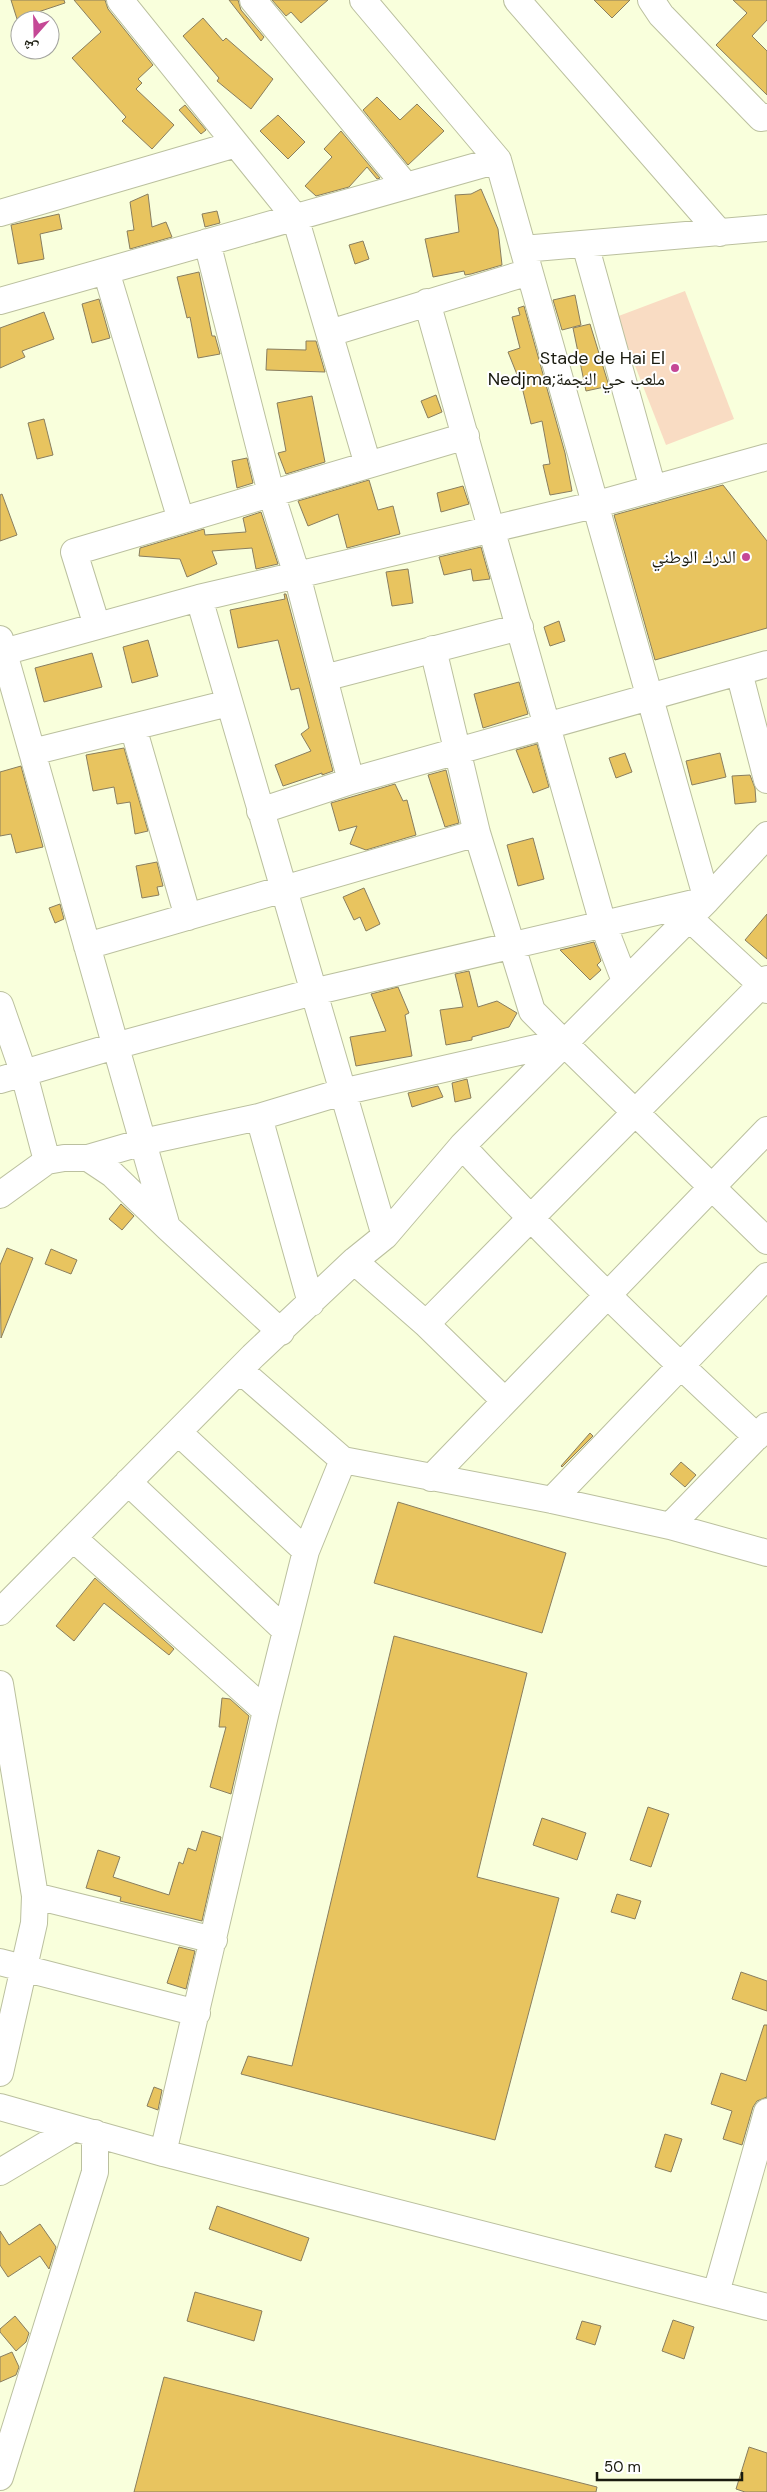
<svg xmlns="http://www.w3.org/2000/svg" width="767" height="2492" font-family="'DM Sans','Noto Naskh Arabic',sans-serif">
  <rect width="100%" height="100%" fill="#f9ffdc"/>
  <path fill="#f9dcc3" d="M685,291L734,419L666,445L616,317Z"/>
  <path fill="#e8c45f" stroke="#897e5f" d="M11,0H64L65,3L17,19Z
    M74,0H105L108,9L153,65L138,79L142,83L136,89L174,125L152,149L122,121L126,117L72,58L101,32Z
    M229,0H238L241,10L264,37L261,41Z
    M272,0H328L301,23L291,12L286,16Z
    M594,0H630L612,18Z
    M733,0H767V20L752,36L767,51V95L716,45L747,13Z
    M203,18L223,41L226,38L273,79L251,109L217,81L219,78L183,36Z
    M377,97L400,120L417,104L444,131L408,165L363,110Z
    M185,105L206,130L201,134L179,110Z
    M278,115L305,142L288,159L260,131Z
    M341,131L380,178L377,179L367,167L349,187L316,196L305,186L332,157L324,149Z
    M481,189L498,229L502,265L471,274L465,275L464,271L433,277L425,239L459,232L455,195L471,194Z
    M148,194L152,227L166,222L172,237L130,249L127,231L134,230L130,202Z
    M217,211L220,223L205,227L202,214Z
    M59,214L62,229L40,234L44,259L18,264L11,225Z
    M363,241L369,259L355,264L349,245Z
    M199,272L212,336H215L220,354L198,358L190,317L187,318L177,277Z
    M575,295L581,325L562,330L553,300Z
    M99,299L110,338L92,343L82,304Z
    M524,306L565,453L572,491L550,495L543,465L550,464L542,421L531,424L522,387L508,352L520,348L512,317L520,315L518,308Z
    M44,312L54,339L22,351L25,357L0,368V328Z
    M590,324L609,386L586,391L573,328Z
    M306,341H316L325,372L266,370L267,349L306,350Z
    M436,395L442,412L428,418L421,401Z
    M312,396L325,462L286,474L278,453L286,451L277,403Z
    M44,419L53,455L37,459L28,423Z
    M247,458L253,483L237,488L232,461Z
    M369,480L378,510L393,506L400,534L347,548L338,514L308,526L298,501Z
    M723,485L767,541V628L655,660L614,515Z
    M463,486L469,504L441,512L437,493Z
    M2,494L17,535L0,541V495Z
    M261,512L278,564L256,569L252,548L212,551L217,564L187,577L180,559L139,556L140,548L204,529L205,535L246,532L243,518Z
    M481,547L490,579L473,581L471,569L444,575L439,557Z
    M408,569L413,603L392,606L386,572Z
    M284,594H286L333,771L322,775V773L283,786L275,765L311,751L301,734L309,728L299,688L291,690L278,640L238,648L230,610L285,599Z
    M559,621L565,641L550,646L544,627Z
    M148,640L158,676L132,683L123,647Z
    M92,653L102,687L44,702L35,668Z
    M519,682L528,714L483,728L474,694Z
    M537,744L549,787L533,793L516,750Z
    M124,748L148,831L135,834L130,802L117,804L114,787L93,791L86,755Z
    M625,753L632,772L616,778L609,758Z
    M720,753L726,777L692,785L686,761Z
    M21,766L43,847L16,853L11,834L0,836V772Z
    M446,770L459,823L445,827L428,775Z
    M750,775L755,788L756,802L735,804L732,776Z
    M395,784L403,801L407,800L416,835L366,850L350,844L357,826L339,831L331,803Z
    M533,838L544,879L518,886L507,845Z
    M157,862L163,886L157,887L159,895L142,898L136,866Z
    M364,888L380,924L366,931L360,917L354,920L343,897Z
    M60,904L64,919L55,923L49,908Z
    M767,914V959L745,940Z
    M594,942L601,961L597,965L601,970L590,980L560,950Z
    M469,971L478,1007L497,1001L517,1013L509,1027L472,1037V1040L446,1045L440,1010L463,1007L455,974Z
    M398,987L409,1013L405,1015L412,1056L356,1066L350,1037L386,1031L371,994Z
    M467,1079L471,1098L455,1102L452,1083Z
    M438,1086L443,1097L412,1107L408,1093Z
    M121,1204L134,1216L122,1230L109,1219Z
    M7,1248L33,1258L1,1338L0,1265Z
    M51,1249L77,1260L71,1274L45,1264Z
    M590,1433L593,1436L562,1467L561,1466Z
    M681,1462L696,1475L685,1487L670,1474Z
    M398,1502L566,1553L542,1633L374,1583Z
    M95,1578L174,1649L169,1655L104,1603L74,1641L56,1626Z
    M394,1636L527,1673L477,1877L559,1898L495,2140L241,2074L248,2056L292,2066Z
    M222,1698L230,1699L249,1716L231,1794L210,1787L226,1727H219Z
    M648,1807L669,1814L651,1867L630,1860Z
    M542,1818L586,1833L577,1860L533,1845Z
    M202,1831L221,1837L202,1921L120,1901L121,1897L86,1888L98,1850L120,1857L113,1877L169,1895L179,1862L183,1864L188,1848L196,1851Z
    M617,1894L641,1901L635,1919L611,1912Z
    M179,1947L195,1951L186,1989L167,1983Z
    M741,1972L767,1981V2011L732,1999Z
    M764,2025H767V2097L757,2101L753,2107L742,2145L723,2139L732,2111L711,2104L721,2073L746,2081Z
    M154,2087L162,2090L158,2110L147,2106Z
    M665,2134L682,2139L671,2172L655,2167Z
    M217,2206L309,2238L301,2261L209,2229Z
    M40,2224L56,2247L49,2269L40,2256L8,2277L0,2265V2231L9,2245Z
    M195,2292L262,2311L254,2341L187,2321Z
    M15,2316L29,2333L26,2342L16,2351L0,2332V2329Z
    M673,2320L694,2327L684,2359L662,2351Z
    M582,2321L601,2326L595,2345L576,2339Z
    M12,2352L19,2367L16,2375L0,2382V2357Z
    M164,2377L597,2487L596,2492H134Z
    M749,2447L767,2453V2492H745L736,2489Z"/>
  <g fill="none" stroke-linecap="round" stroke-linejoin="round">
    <g stroke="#bbc09f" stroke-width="28">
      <path id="minor" d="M120,0L295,217L368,465
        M253,0L406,186
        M363,0L498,160
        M517,0L720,233
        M651,0L661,15L761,118L767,117
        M0,213L236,144
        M207,242L271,493L297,575L351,781
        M585,244L653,489
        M523,249L767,228
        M106,271L181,520
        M0,301L498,160L707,900L313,992L115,1046L0,1080
        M427,302L603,924L625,981
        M330,333L529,272
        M199,598L385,1236
        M97,626L74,552L466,436
        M0,639L167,1227L281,1332
        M433,649L477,833L532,1011L563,1042
        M0,653L199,598L594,505L767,457
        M739,672L767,780
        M324,678L520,627
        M133,727L188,917
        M32,752L229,703
        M260,811L351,781L767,664
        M688,917L767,990
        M87,946L477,833
        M0,1005L24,1074L47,1161
        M259,1117L311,1303
        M462,1146C556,1247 655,1343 757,1437
        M88,1158L143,1142L259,1117L342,1092L563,1042L767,1241
        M0,1195L47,1161L64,1158H88L112,1174L167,1227
        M354,1261L426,1324L505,1401
        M426,1324L767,979
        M178,1432L306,1551
        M343,1460L552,1500L670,1526L767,1553
        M431,1478L767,1130
        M128,1482L286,1631
        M552,1500L767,1276
        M670,1526L767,1426
        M73,1538L266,1711
        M0,1612L253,1356L354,1261L385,1236L462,1146L707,900L767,835
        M0,1684L35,1896L34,1923L0,2073
        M35,1896L214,1940
        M0,1962L197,2013
        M0,2107L163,2153L767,2307
        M163,2153L266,1711L306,1551L343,1460L249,1378L237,1372
        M0,2172L74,2128
        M716,2293L767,2112
        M0,2477L95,2172V2133"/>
    </g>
    <use href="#minor" stroke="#fff" stroke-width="26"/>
  </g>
  <g fill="#c54896" stroke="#fff" stroke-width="2">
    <circle cx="675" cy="368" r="5"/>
    <circle cx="746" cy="557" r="5"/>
  </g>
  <g text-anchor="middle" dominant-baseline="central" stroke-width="4" stroke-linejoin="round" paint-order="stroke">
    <g font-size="18" fill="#1a1b0f" stroke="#fff" text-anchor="end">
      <text x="665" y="358">Stade de Hai El<tspan x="665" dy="21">Nedjma;ملعب حي النجمة</tspan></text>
      <text x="736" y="557">الدرك الوطني</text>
    </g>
  </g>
  <g transform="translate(35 35) rotate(200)"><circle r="24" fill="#ffffff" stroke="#a3a49f"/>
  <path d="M0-4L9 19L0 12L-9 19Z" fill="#c54896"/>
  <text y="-8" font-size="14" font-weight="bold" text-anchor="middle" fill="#1a1b0f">ش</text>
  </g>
  <path d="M597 2472v8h145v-8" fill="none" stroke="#1a1b0f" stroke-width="2.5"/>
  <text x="604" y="2472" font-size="15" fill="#1a1b0f" stroke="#ffffff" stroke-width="4" paint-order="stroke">50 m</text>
</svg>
